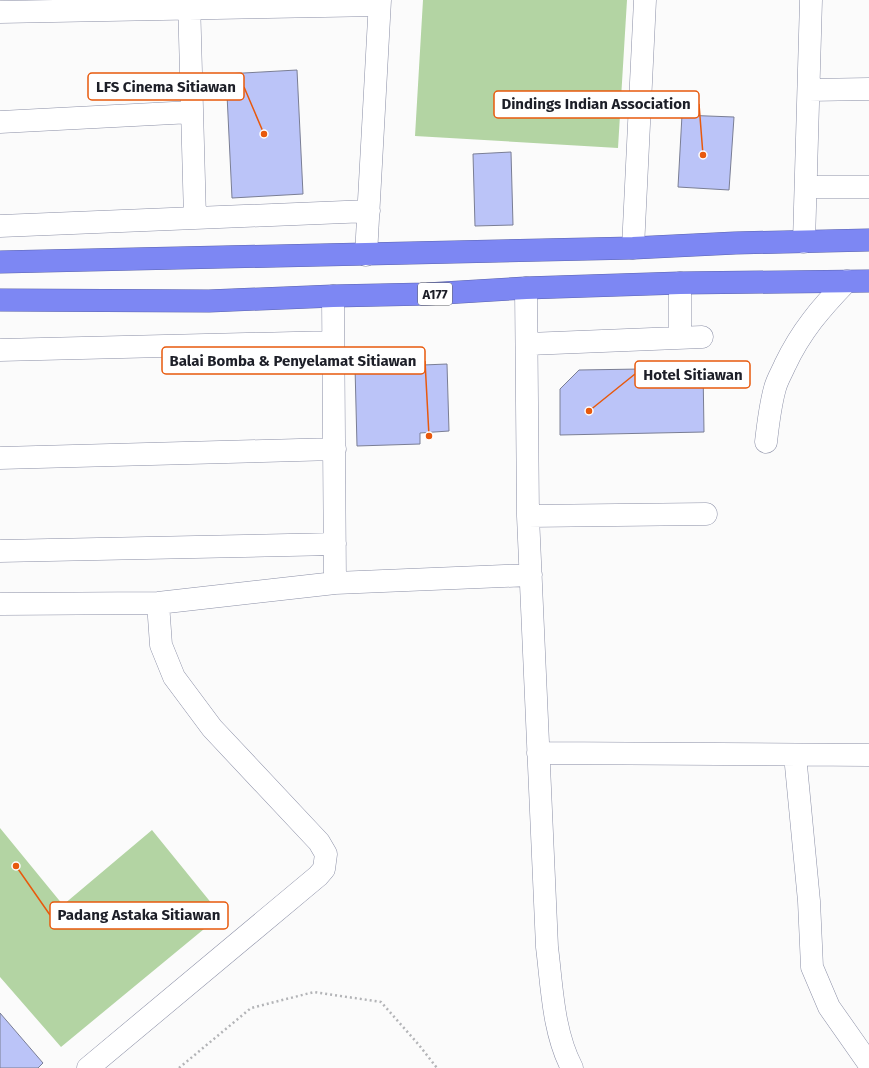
<svg xmlns="http://www.w3.org/2000/svg" width="869" height="1068" font-family="'Fira Sans',sans-serif">
  <rect width="100%" height="100%" fill="#fbfbfb"/>
  <path fill="#b3d4a3" d="M423,0H627L618,148L415,136Z
    M0,828L63,905L152,830L221,915L61,1047L0,977Z"/>
  <path fill="#bbc4f8" stroke="#7a7e94" d="M297,70L303,194L232,198L226,74Z
    M682,115L734,117L729,190L678,187Z
    M511,152L513,225L475,226L473,154Z
    M399,352V366L447,364L449,431L420,433V444L357,446L355,367L375,366L374,353Z
    M703,368L704,432L560,435V389L579,370Z
    M0,1013L43,1063L38,1068H0Z"/>
  <g fill="none" stroke-linecap="round" stroke-linejoin="round">
    <g stroke="#8b8fa6" stroke-width="23">
      <path id="minor" d="M189,0L195,218
        M0,12L379,5
        M809,90L869,89
        M0,122L192,112
        M806,187H869
        M0,226L369,211
        M804,242L811,0
        M633,248L645,0
        M366,255L380,0
        M526,288L528,516L547,947C552,987 553,1032 572,1068
        M333,296L335,583
        M680,337V283
        M528,344L702,337
        M0,350L333,342
        M766,442C768,424 770,406 775,388C777,380 782,372 785,365C801,331 821,308 847,281
        M0,458L335,449
        M528,516L706,514
        M0,551L335,544
        M0,604L158,603L335,583L531,575
        M538,753L869,755
        M795,755L809,901L812,967L829,1007L869,1064
        M88,1068L318,876L324,869L326,854L319,842L212,728L174,677L161,645L158,603"/>
    </g>
    <g stroke="#5b63ac" stroke-width="23">
      <path id="highway" d="M0,262L633,248L735,243L869,240
        M0,300L209,301L333,296L427,294L526,288L680,283L869,281"/>
    </g>
    <path stroke="#b3b4b7" stroke-width="2.5" stroke-dasharray="2 3" stroke-linecap="butt" d="M179,1068L251,1008L314,992L381,1002L419,1045L437,1068"/>
    <use href="#minor" stroke="#fff" stroke-width="22"/>
    <use href="#highway" stroke="#7d87f3" stroke-width="22"/>
  </g>
  <g text-anchor="middle" dominant-baseline="central" stroke-width="4" stroke-linejoin="round" paint-order="stroke">
    <rect fill="#fff" stroke="#616268" stroke-width="1" x="418" y="283" width="34" height="22" rx="3"/>
    <g font-size="13" font-weight="bold" fill="#1d1f28">
      <text x="435" y="294">A177</text>
    </g>
  </g>
  <path fill="none" stroke="#e8590c" stroke-width="1.5" d="M264 134L244 87M703 155L699 104M429 436L425 361M589 411L635 374M16 866L50 915"/>
  <g fill="#e8590c" stroke="#fff" stroke-width="1.5">
    <circle cx="264" cy="134" r="4"/>
    <circle cx="703" cy="155" r="4"/>
    <circle cx="429" cy="436" r="4"/>
    <circle cx="589" cy="411" r="4"/>
    <circle cx="16" cy="866" r="4"/>
  </g>
  <g fill="#fff" stroke="#e8590c" stroke-width="1.5">
    <rect x="88" y="73" width="156" height="27" rx="4"/>
    <rect x="494" y="91" width="205" height="27" rx="4"/>
    <rect x="162" y="347" width="263" height="27" rx="4"/>
    <rect x="635" y="361" width="115" height="27" rx="4"/>
    <rect x="50" y="902" width="178" height="27" rx="4"/>
  </g>
  <g font-size="15" text-anchor="middle" font-weight="bold" fill="#1d1f28">
    <text x="166" y="92">LFS Cinema Sitiawan</text>
    <text x="596" y="109">Dindings Indian Association</text>
    <text x="293" y="366">Balai Bomba &amp; Penyelamat Sitiawan</text>
    <text x="693" y="380">Hotel Sitiawan</text>
    <text x="139" y="920">Padang Astaka Sitiawan</text>
  </g>
</svg>
